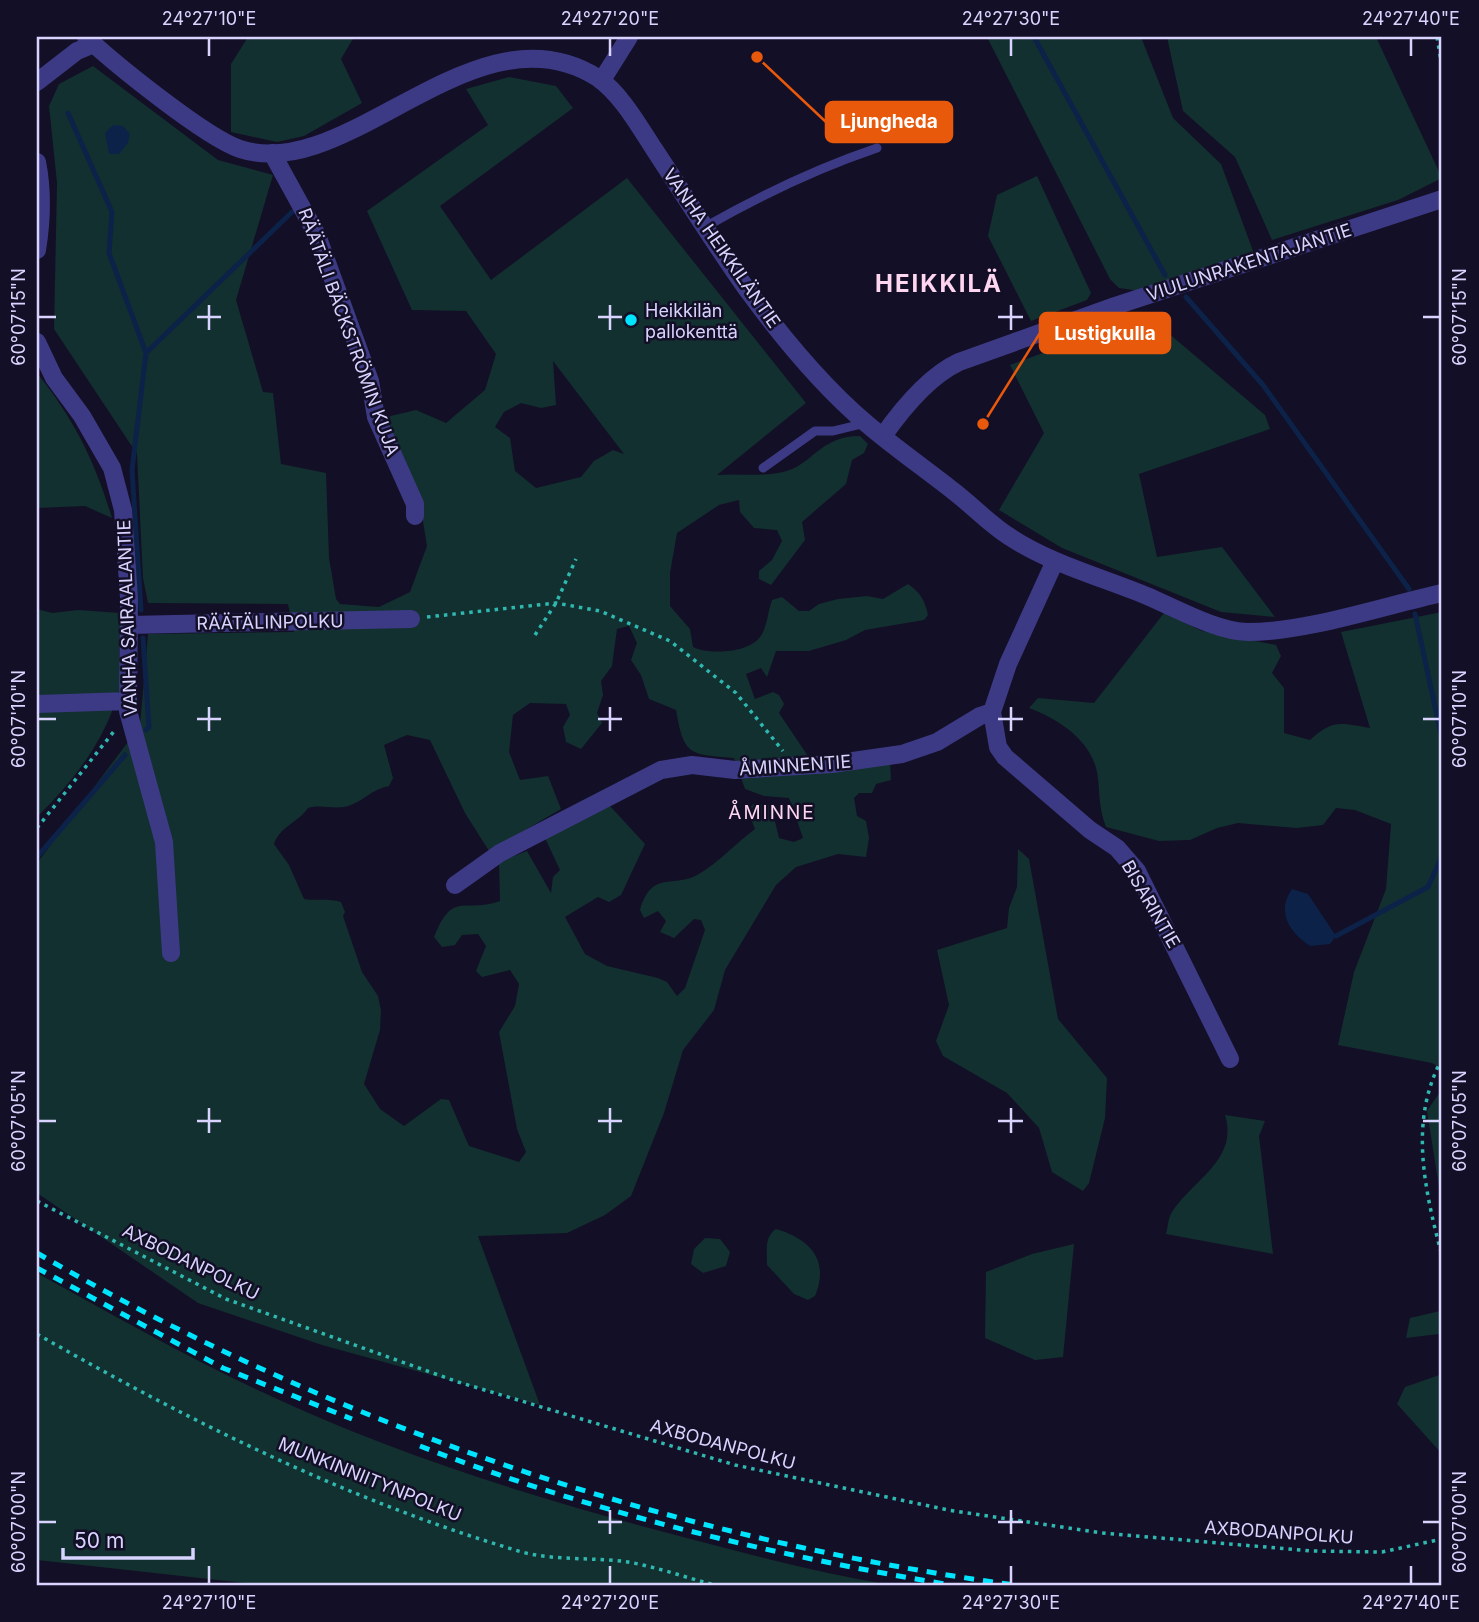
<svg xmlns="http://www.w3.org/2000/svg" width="1479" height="1622" font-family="Inter,sans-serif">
  <rect width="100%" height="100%" fill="#130f26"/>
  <path fill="#12302f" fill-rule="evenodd" d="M248,37H354L341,59L362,103L304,136L277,142L231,132V64Z
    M987,37H1141L1173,118L1221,164L1253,251L1140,291L1119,288L1110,279Z
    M1167,37H1376L1442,178L1398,200L1272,240L1235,157L1183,111Z
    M93,66L218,160L273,175L236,300L263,392L273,393L281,464L326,473L329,558L336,599L340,604L379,607L410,592L427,546L420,503L382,418L416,410L446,423L485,390L496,354L466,311L412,310L367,211L488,125L466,89L509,77L556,86L573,108L440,206L491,280L627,178L806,403L717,475C738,473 763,477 783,472C812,466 819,436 860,436L868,444L864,453L852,460L846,484L802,522L805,540L771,585L759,579V571L772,560L782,541L777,530L754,528L740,512L739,500L719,505L677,533L670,573V606L690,629L693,647C709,655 749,653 760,637C767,628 768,611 772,600L782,597L799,611H809L819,604L838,599L867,596L883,599L908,584C921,593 925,601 928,615L924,620L865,630L846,640L809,651H776L767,677L761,668L746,674L755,699L773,692L779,695L784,704L779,713L810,759L890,761L891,780L876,784L872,793H859L854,798L857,816L866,821L869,838L866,857L838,854L796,867L776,885L725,970L714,1010L683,1050L664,1113L631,1196L605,1215L567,1233L478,1236L540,1405L322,1345L198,1303L37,1193V863L140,726L148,634L294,632L288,604L148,603L143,578L137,454L54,329L57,183L49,106L59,84ZM553,361L624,454L613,450L594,461L581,477L536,488L515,471L510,438L495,427L504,412L521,403L541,408L556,405ZM629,626L637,643L631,660L641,675L649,699L676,710C684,757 690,754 734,758L745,789L764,796L789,798L803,838L794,842L779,838L771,805L755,803L747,809L755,829C736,843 719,862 699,874C673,889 652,869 640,910L644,918L658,911L666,921L660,932L674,938L694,919L701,920L705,930L685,988L677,996L667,982L658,978L607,966L585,954L565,917L598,897L609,902L621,895L645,844L610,806L545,838L560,870L553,877L551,893L527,851L499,862L500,901C464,914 453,889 434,937L442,947L455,945L462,935L478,934L486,946L476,971L482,977L510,970L519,984L515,1006L499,1032L517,1129L526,1152L519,1162L469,1146L449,1100L441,1099L404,1126L380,1109L364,1084L380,1030L381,1010L378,996L362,972L343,916L345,912L341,902C329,898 317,901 304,899L289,865L274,844C280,826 298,823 308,808C322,804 334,810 348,806C364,801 372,789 389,786L393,778L384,745L407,735L430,740L465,813L489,851L561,809L548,776L520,780L509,752L513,715L530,703L566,704L570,715L563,727L566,742L581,749L602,723L597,713L603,695L601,681L612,666L617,629Z
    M1037,176L1091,293L1087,300L1031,321L988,236L997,195Z
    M1147,315L1265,415L1270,429L1139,474L1157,557L1222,547L1275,617L1221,612L1062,548L999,510L1044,433L1010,365Z
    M37,373C74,419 95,461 112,518L85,506L37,508Z
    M37,609L52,613L78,610L120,613L119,662L124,664C117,725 80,775 37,817Z
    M1442,612V1069L1432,1063L1338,1045L1354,972L1386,889L1391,824L1355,810L1336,808L1323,825L1297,828L1238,823L1217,828L1190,840L1159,841L1106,827C1099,808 1100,798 1098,779C1095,743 1061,720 1029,708L1038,698L1094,703L1164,613L1202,631L1276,645L1281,656L1272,673L1284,688V733L1310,740C1333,719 1340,723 1370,728L1341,632Z
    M1018,849L1029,859L1058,1019L1107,1078L1105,1118L1089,1183L1083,1191L1052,1172L1039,1128L1007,1093L943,1056L936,1041L949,1005L937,950L1007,928L1009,908L1017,887Z
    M1442,1089V1206L1427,1111Z
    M1225,1115L1265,1121L1259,1136L1273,1254L1166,1234C1168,1227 1168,1218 1172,1212C1192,1180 1239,1160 1225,1115Z
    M776,1229C810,1239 830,1260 815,1296L808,1300L794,1294L767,1265C767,1251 764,1237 776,1229Z
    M705,1238L720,1239L730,1252L726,1266L703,1273L691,1264L694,1249Z
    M1074,1244L1063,1357L1035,1360L985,1338L986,1272L1032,1254Z
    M37,1273C111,1314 185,1356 262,1392C396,1455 540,1500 683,1537C751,1555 820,1573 890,1585H263L37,1560Z
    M1440,1311L1442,1347L1439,1334L1406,1338L1410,1318Z
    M1442,1374V1454L1397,1404L1405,1387Z"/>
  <path fill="#0c2248" d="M113,125L123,126L130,134L128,143L119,154H109L105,133Z
    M1292,889L1308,894L1336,936L1330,944L1310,946C1289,932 1276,912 1292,889Z"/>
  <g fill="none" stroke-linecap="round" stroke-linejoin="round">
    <path stroke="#0c2248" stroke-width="5" d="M1034,37L1165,275
      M68,113L112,212L109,253L146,353
      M1186,297L1263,385L1409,589
      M141,610L132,470L146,353L292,212
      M1415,614L1442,739
      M143,638L149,727L146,730
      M37,857L125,755
      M1336,936L1428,887L1442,856"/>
    <path stroke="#2fb8b0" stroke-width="3.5" stroke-dasharray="3.5 5" stroke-linecap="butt" d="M1437,37L1442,67
      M427,617L556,603L600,611L670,641L736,693L783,751
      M535,635L556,603L576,559
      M37,828L115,730
      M1442,1059C1408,1121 1425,1191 1442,1256
      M37,1201L226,1299L458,1382L735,1465L948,1510L1102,1533L1312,1551L1382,1552L1442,1539
      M37,1334C191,1422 351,1502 522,1552C555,1561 594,1557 628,1562C657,1567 687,1578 715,1585"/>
    <path stroke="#3d3a85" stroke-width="9" d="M705,227C761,195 815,169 877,148
      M763,468L815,431H833L866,423"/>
    <path stroke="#3d3a85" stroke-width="18" d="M86,37C115,64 205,137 240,149C348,185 476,0 598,78C621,94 639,126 654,149C685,196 714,243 746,288C781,336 822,386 867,424C894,447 924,468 952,490C972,505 989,524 1010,537C1051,564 1101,577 1147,596C1175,608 1218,632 1248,632C1307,632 1383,606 1442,593
      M602,80L629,37
      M37,82L77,51L94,44
      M272,153L317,235L370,381L376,417L415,504V516
      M37,162C43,192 42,219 37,250
      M37,342L54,378L82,416L112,468L123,510L129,598L128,711L164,842L171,953
      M883,436C902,409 929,376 959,362L1115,306L1442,199
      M129,625L411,619
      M37,704L128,701
      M992,712L998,747L1005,757L1090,830L1117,848L1137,871L1230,1059
      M455,885L500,853L661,770L692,765L735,770L832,764L902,754L937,742L980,716L992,712L1008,664L1055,561"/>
    <path stroke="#00e5ff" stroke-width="5" stroke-dasharray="10 9" stroke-linecap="butt" d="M37,1253C334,1426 674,1539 1015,1585
      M37,1268L223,1368L352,1419
      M420,1446C590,1512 771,1555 951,1585"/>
  </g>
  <path fill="none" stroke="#d9d4ff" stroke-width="2.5" d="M209,38V56M610,38V56M1011,38V56M1411,38V56M209,305V330M610,305V330M1011,305V330M38,317H56M197,317H221M598,317H622M998,317H1023M1423,317H1440M209,707V731M610,707V731M1011,707V731M38,719H56M197,719H221M598,719H622M998,719H1023M1423,719H1440M209,1108V1133M610,1108V1133M1011,1108V1133M38,1121H56M197,1121H221M598,1121H622M998,1121H1023M1423,1121H1440M610,1510V1534M1011,1510V1534M38,1522H56M598,1522H622M998,1522H1023M1423,1522H1440M209,1566V1584M610,1566V1584M1011,1566V1584M1411,1566V1584"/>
  <circle fill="#00e5ff" stroke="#130f26" stroke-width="2.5" cx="631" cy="320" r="7"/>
  <g text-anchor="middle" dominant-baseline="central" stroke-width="5" stroke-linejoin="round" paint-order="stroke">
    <g font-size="18" fill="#d9d4ff" stroke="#130f26">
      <text transform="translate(722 248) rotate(55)">VANHA HEIKKILÄNTIE</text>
      <text transform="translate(1249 262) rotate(-18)">VIULUNRAKENTAJANTIE</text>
      <text transform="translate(349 332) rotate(70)">RÄÄTÄLI BÄCKSTRÖMIN KUJA</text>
      <text transform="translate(127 618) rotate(-92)">VANHA SAIRAALANTIE</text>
      <text transform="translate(270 622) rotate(-1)">RÄÄTÄLINPOLKU</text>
      <text transform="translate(795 765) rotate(-4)">ÅMINNENTIE</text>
      <text transform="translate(1151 904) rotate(60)">BISARINTIE</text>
      <text transform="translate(191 1262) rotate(26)">AXBODANPOLKU</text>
      <text transform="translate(723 1444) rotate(15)">AXBODANPOLKU</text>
      <text transform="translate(370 1479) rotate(22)">MUNKINNIITYNPOLKU</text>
      <text transform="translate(1279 1532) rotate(4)">AXBODANPOLKU</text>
    </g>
    <g font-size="18" fill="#d9d4ff" stroke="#130f26" text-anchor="start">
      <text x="645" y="310">Heikkilän<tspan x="645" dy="21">pallokenttä</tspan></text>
    </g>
    <g font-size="19" letter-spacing="2" fill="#ffd6f0" stroke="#130f26">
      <text x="772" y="812">ÅMINNE</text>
    </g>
    <g font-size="24" font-weight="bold" letter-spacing="2" fill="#ffd6f0" stroke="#130f26">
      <text x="939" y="283">HEIKKILÄ</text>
    </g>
  </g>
  <path fill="none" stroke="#e8590c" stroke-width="2.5" d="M757 57L826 122M983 424L1040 333"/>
  <g fill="#e8590c" stroke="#130f26" stroke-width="2.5">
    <circle cx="757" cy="57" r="7"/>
    <circle cx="983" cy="424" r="7"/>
  </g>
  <g fill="#e8590c" stroke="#e8590c" stroke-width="2.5">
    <rect x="826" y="102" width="126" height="40" rx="7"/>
    <rect x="1040" y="313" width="130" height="40" rx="7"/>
  </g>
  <g font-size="19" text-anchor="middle" font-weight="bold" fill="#fff">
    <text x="889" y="128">Ljungheda</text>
    <text x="1105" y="340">Lustigkulla</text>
  </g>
  <rect width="1479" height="1622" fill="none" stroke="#130f26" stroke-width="77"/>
  <path d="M63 1548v10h130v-10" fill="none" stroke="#d9d4ff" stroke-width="3.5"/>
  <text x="74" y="1548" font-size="21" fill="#d9d4ff" stroke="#130f26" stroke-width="5" paint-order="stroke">50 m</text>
  <rect x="38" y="38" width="1402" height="1546" fill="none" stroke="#d9d4ff" stroke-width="2.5"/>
  <g font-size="18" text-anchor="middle" fill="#d9d4ff">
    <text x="209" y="25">24°27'10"E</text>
    <text x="610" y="25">24°27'20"E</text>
    <text x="1011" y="25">24°27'30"E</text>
    <text x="1411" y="25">24°27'40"E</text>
    <text transform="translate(19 317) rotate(-90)" y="6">60°07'15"N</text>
    <text transform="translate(1460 317) rotate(-90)" y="6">60°07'15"N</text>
    <text transform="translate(19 719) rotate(-90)" y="6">60°07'10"N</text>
    <text transform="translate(1460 719) rotate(-90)" y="6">60°07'10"N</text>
    <text transform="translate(19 1121) rotate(-90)" y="6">60°07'05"N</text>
    <text transform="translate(1460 1121) rotate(-90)" y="6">60°07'05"N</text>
    <text transform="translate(19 1522) rotate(-90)" y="6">60°07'00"N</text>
    <text transform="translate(1460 1522) rotate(-90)" y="6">60°07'00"N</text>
    <text x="209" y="1609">24°27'10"E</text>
    <text x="610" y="1609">24°27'20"E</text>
    <text x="1011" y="1609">24°27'30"E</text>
    <text x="1411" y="1609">24°27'40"E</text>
  </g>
</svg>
